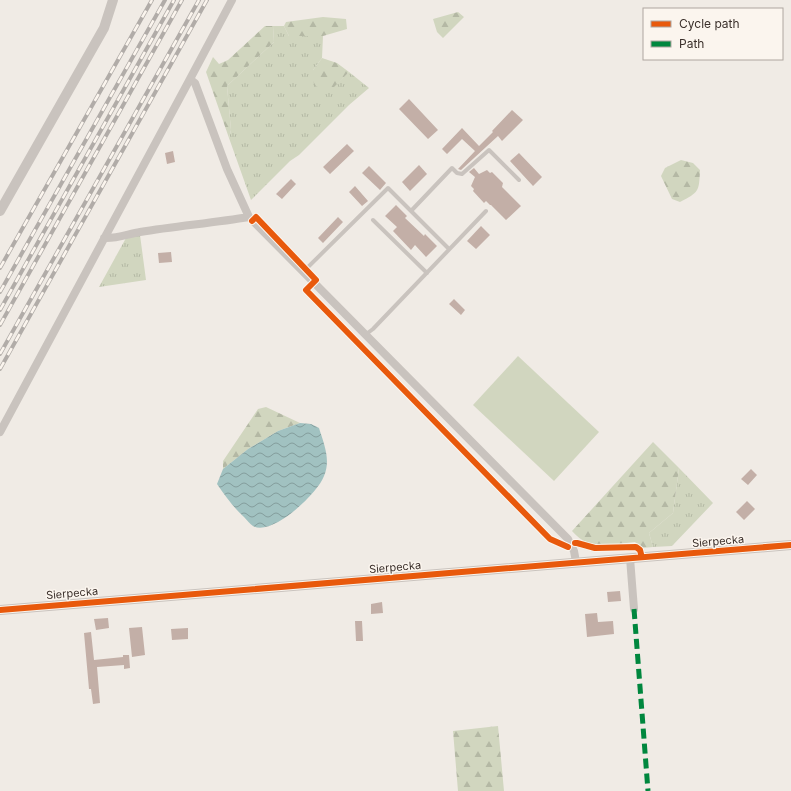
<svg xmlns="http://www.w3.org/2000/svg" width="791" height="791" font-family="Inter,sans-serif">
  <defs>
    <pattern id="grass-tufts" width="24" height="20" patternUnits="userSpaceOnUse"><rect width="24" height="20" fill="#d1d6bf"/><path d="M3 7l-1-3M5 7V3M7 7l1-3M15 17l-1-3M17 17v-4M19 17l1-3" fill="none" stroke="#b4b8a4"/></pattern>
    <pattern id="forest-firs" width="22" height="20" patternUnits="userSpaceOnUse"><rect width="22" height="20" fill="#d1d6bf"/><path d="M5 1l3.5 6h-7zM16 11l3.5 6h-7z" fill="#b4b8a4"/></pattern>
    <pattern id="water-waves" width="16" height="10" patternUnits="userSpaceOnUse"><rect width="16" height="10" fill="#a1c2c1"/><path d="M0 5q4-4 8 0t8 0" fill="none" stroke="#849e9d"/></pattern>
  </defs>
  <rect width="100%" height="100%" fill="#f0ebe5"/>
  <path fill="url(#grass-tufts)" d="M273,26H284L289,36H323L322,58L313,70L331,89L349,72L369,88L349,105L299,155L290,161L251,200L229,138L231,130L227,86L274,42Z
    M140,235L146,280L99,287L126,238Z
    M679,468L713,503L672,546L653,547L649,533L673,513Z"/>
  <path fill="url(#forest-firs)" d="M458,12L464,17L443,38L437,32L433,19Z
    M323,17L346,19L347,29L323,36H289L284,26L286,22Z
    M265,26H273L274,42L227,86L231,130L229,138L206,72L213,57L219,64L228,60Z
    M322,58L337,63L349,72L331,90L314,86L313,70Z
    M681,160L693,163L700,170C699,192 699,192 680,202L672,199L661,176L665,168Z
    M266,407L300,423L278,431L248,449L223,469V461L258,409Z
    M653,442L679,468L673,513L649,533L653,547L642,548L635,542C610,544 590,552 572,531Z
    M498,726L504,791H458L453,731Z"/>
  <path fill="#d1d6bf" d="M518,356L599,432L554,481L473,405Z"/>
  <path fill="url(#water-waves)" d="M300,423L311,424L319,428C324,444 331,460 324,476C318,493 272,537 253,526C250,524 247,520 244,517C233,507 226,497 217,484L223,469L248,449L278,431Z"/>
  <path fill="#c3afa7" d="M409,99L438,130L428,139L399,109Z
    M512,110L523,120L502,141L498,136L461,170L458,169L475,151L462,139L447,154L442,149L462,128L479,146L493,132L492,131Z
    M347,144L354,151L330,174L323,167Z
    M173,151L175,162L167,164L165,153Z
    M519,153L542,177L533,186L510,161Z
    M419,165L427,174L410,191L402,182Z
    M369,166L386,183L380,190L362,173Z
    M474,168L479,174L487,170L490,173L492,172L503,183L502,187L521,206L506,220L491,205H490L486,201L484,203L473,191L474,189L471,186L475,177L469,172Z
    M291,179L296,184L282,199L276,194Z
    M355,186L368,201L362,206L349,192Z
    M396,205L407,216L405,218L424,236L425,234L437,246L426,257L415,245L411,250L393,231L397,227L385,216Z
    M338,217L343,222L323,243L318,238Z
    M481,226L490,235L476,249L467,241Z
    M171,252L172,262L159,263L158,253Z
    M454,299L465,310L461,315L449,304Z
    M751,469L757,475L748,485L741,479Z
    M747,501L755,509L744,520L736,512Z
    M620,591L621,601L608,602L607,592Z
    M382,602L383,613L371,614V604Z
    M597,613L598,622L613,621L614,634L587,637L585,614Z
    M108,618L109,628L96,630L94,619Z
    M355,621H362L363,641H356Z
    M142,627L145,655L132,657L129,628Z
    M188,628V639L172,640L171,629Z
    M91,632L94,660L123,657V655H129L130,668L124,669V665L97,667L100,703L93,704L91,689H89L84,633Z"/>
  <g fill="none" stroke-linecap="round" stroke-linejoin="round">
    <path stroke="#c9c3be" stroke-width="4" d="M411,211L452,168L457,173L462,174L489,150L519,180
      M373,220L427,273
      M303,272L388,188L449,249
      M365,335L373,329L486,211"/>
    <path stroke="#c9c3be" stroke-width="8" d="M232,0L190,79L195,83L227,169L249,217L568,539L574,551L576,562
      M104,238C116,239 128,234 140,232C176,226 213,223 249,217
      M0,432L190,79
      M630,558L634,609"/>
    <path stroke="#c9c3be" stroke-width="10" d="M0,211L104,28L113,0
      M0,610L791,545"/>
    <g stroke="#b1aca8" stroke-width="4">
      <path id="rail" d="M0,268L152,0
        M0,292L165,0
        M0,310L174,0
        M0,325L182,0
        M0,354L199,0
        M0,369L207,0"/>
    </g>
    <use href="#rail" stroke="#fbf5ee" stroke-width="2.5" stroke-dasharray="8" stroke-linecap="butt"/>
    <path stroke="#00873e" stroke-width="5" stroke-dasharray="10 5" stroke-linecap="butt" d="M634,609L648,791"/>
    <g stroke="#fbf5ee" stroke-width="8">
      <path id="cycleway" d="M252,221L256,217L316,280L306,290L550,539L568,547
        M575,543H577L595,548L636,547L640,550L641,554
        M0,610L791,545"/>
    </g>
    <use href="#cycleway" stroke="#e8590c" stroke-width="6"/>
  </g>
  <g text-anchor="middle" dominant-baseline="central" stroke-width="3" stroke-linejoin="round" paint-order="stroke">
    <g font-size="11" fill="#3b302b" stroke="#fbf5ee">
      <text transform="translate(718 541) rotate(-5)">Sierpecka</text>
      <text transform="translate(395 567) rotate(-5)">Sierpecka</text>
      <text transform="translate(72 593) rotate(-5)">Sierpecka</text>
    </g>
  </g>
  <rect x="643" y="8" width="140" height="52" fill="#fbf5ee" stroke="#aea6a0"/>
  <rect x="651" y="21" width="20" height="6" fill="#e8590c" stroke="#aea6a0"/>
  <text x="679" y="28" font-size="12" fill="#3b302b">Cycle path</text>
  <rect x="651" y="41" width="20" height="6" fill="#00873e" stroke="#aea6a0"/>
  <text x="679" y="48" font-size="12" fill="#3b302b">Path</text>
</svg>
